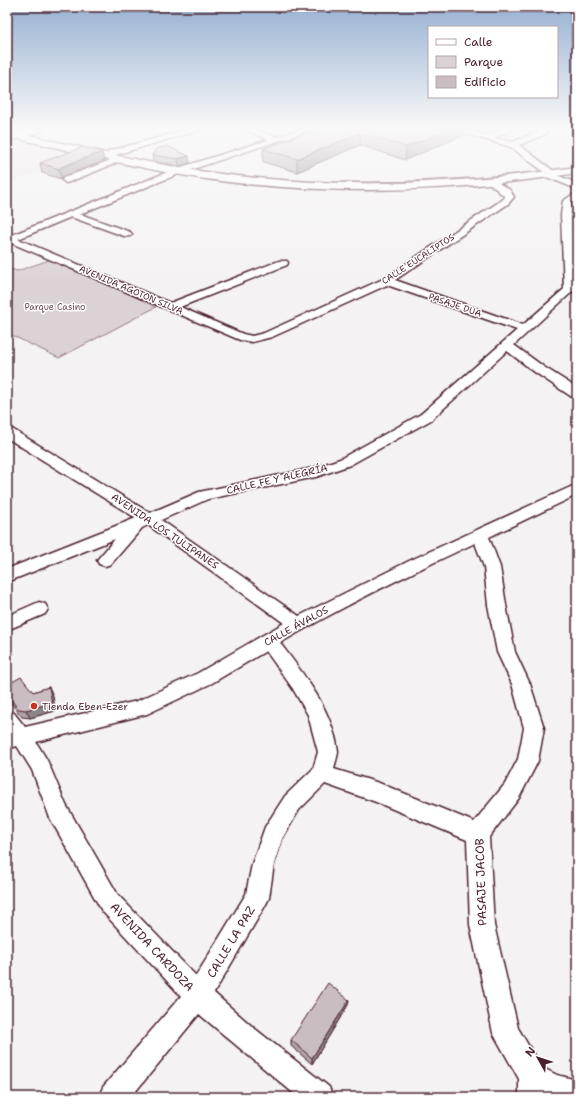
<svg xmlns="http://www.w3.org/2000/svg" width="584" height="1104" font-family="'Shantell Sans',sans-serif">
  <rect width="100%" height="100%" fill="#f4f2f2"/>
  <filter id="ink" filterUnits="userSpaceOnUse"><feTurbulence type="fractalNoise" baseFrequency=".025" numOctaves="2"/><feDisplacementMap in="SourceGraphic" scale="8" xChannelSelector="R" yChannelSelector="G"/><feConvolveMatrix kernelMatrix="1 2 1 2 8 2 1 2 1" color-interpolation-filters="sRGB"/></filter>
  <g filter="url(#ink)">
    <path fill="#e7e2e3" d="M12,141L62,149L86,156L7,183V143Z"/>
    <path fill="#dbd2d5" stroke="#927880" d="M55,258L156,307L59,358L7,333V268L17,271Z"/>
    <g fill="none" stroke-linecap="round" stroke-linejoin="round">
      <g stroke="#4a1f2b" stroke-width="3">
        <path id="street" d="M190,129H203L115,155H109L108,153L109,151Z
          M243,129H254L276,137L302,129H314L181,173L80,214L130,232L132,234L130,236H124L71,217L18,239L170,303L279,261H287L288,263L287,265L180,307L243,334L252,336L264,333L383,279L502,200L505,197L488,182L492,179L510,190L514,197L508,204L395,280L523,325L564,289L561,215L563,201L577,192V199L571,202V215L574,290L514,345L544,367L577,388V398L572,397L536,373L507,351L431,420L350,465L316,477L208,499L161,520L299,616L411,560L577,484V495L489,537L500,567L506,605L515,652L530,684L544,728L538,761L535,767L519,798L489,837L494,925L518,1028L541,1067L557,1075L577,1080V1097H519V1079L493,1033L470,925L467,840L376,802L325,784L299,810L282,839L274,864L269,898L265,906L214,993L254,1028L329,1087L333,1097H298L199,1014L131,1097H99L103,1087L181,996L102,911L50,818L32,770L17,746L7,749V711L14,713L25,727L137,701L198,673L284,623L148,525L142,528L111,564L105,566L99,564L97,560L115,539L7,582V569L136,518L7,438V428L12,429L150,513L199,492L313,468L340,459L421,414L517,330L387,285L272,337L252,342L240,340L9,242L7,243V237L175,169L268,140ZM475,543L484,567L488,605L497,652L512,684L524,728L518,759L505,784L474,822L379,783L334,769C335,763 338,756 338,751C332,709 304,675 280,643C343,606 409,574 475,543ZM266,651L293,689L308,715L318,752L313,769L285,796L265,827L252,864L246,894L196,976L118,895L66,805L47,760L36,742L147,714L212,683Z
          M449,129H462L486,135L501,129H512L494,138L513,142L539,131L537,129H546V134L519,145L555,172L556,175L577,183V189L544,176L543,174L544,172L511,147Z
          M119,157H122L126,159L69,182L66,183L62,180L63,178Z
          M39,602L45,604L48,609L45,614L7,630V616Z"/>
      </g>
      <g stroke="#4a1f2b" stroke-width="3">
        <path id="secondary" d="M27,129H43L42,131L7,142V136Z"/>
      </g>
      <g stroke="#4a1f2b" stroke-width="3">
        <path id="highway" d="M7,130C80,147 154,166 229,175C345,189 461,184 577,167V173C461,191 345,196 228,182C154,173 80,153 7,136Z"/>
      </g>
      <use href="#street" fill="#fff" fill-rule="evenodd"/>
      <use href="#secondary" fill="#fff" fill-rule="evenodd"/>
      <use href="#highway" fill="#fff" fill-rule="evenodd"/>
    </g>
    <path fill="#aea3a6" stroke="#4a1f2b" d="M316,129H464V135L405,160L360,145L297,172L263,162V149Z
      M167,146L190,163L179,166L153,161L152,155Z
      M104,161L62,177L61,179L42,173L40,163Z
      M7,685L33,692L49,687L53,696L55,711L30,718L22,717L7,698Z
      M348,1005L312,1064L291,1046V1040Z"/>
    <path fill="#8d8487" stroke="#4a1f2b" d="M450,129H464V135L405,160L406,147Z
      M360,133V145L297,172V159Z
      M102,152L104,161L62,177L61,179L59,169L61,167Z
      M189,156L190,163L179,166L178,159Z
      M49,687L53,696L55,711L30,718L26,710Z
      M349,1000L348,1005L312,1064V1058Z"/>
    <path fill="#cabdc1" stroke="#4a1f2b" d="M316,129H450L406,147L360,133L297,159L263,149Z
      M167,146L189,156L178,159L152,155L156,149Z
      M83,147L102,152L61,167L59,169L40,163Z
      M21,677L33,692L49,687L52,703L26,710L18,709L7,694V685Z
      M328,983L349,1000L312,1058L291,1040Z"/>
  </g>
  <linearGradient id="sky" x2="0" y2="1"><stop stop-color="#95b0d1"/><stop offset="0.45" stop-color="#faf9f9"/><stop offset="1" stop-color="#faf9f9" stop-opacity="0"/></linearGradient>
  <rect width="584" height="284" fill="url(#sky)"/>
  <circle fill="#c8321e" stroke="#fff" stroke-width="1.5" cx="34" cy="706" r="4"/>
  <g text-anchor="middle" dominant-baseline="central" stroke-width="3" stroke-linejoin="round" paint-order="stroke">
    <g font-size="9" fill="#4a1f2b" stroke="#fff">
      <text transform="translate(418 259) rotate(-33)">CALLE EUCALIPTOS</text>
      <text transform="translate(131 290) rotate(23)">AVENIDA AGOTON SILVA</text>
      <text transform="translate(455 305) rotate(19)">PASAJE DUA</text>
    </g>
    <g font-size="9" fill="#6e4c56" stroke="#fff">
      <text x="55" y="307">Parque Casino</text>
    </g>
    <g font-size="10" fill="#4a1f2b" stroke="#fff">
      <text transform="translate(277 479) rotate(-13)">CALLE FE Y ALEGRÍA</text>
      <text transform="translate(165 531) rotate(34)">AVENIDA LOS TULIPANES</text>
      <text transform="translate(296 626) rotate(-29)">CALLE ÁVALOS</text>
    </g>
    <g font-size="10" fill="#4a1f2b" stroke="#fff" text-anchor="start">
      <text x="42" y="706">Tienda Eben-Ezer</text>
    </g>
    <g font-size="12" fill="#4a1f2b" stroke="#fff">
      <text transform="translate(481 882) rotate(-92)">PASAJE JACOB</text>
      <text transform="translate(231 942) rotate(-59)">CALLE LA PAZ</text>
      <text transform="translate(152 947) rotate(47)">AVENIDA CARDOZA</text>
    </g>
  </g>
  <rect width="584" height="1104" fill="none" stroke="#fff" stroke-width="24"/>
  <rect x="12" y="12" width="560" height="1080" fill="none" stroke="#4a1f2b" stroke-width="1.5" filter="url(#ink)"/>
  <rect x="428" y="26" width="130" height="72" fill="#ffffff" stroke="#b7a5aa"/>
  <rect x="436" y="39" width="20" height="6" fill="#ffffff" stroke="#b7a5aa"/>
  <text x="464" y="46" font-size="12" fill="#4a1f2b">Calle</text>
  <rect x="436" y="56" width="20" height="12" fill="#dbd2d5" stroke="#b7a5aa"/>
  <text x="464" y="66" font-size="12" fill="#4a1f2b">Parque</text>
  <rect x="436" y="76" width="20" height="12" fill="#cabdc1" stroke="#b7a5aa"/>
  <text x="464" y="86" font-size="12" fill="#4a1f2b">Edificio</text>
  <g transform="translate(538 1058) rotate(309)" stroke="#ffffff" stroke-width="3" paint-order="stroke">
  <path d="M0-3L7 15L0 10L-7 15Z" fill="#4a1f2b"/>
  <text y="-6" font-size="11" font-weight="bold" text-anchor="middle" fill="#4a1f2b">N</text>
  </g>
</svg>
